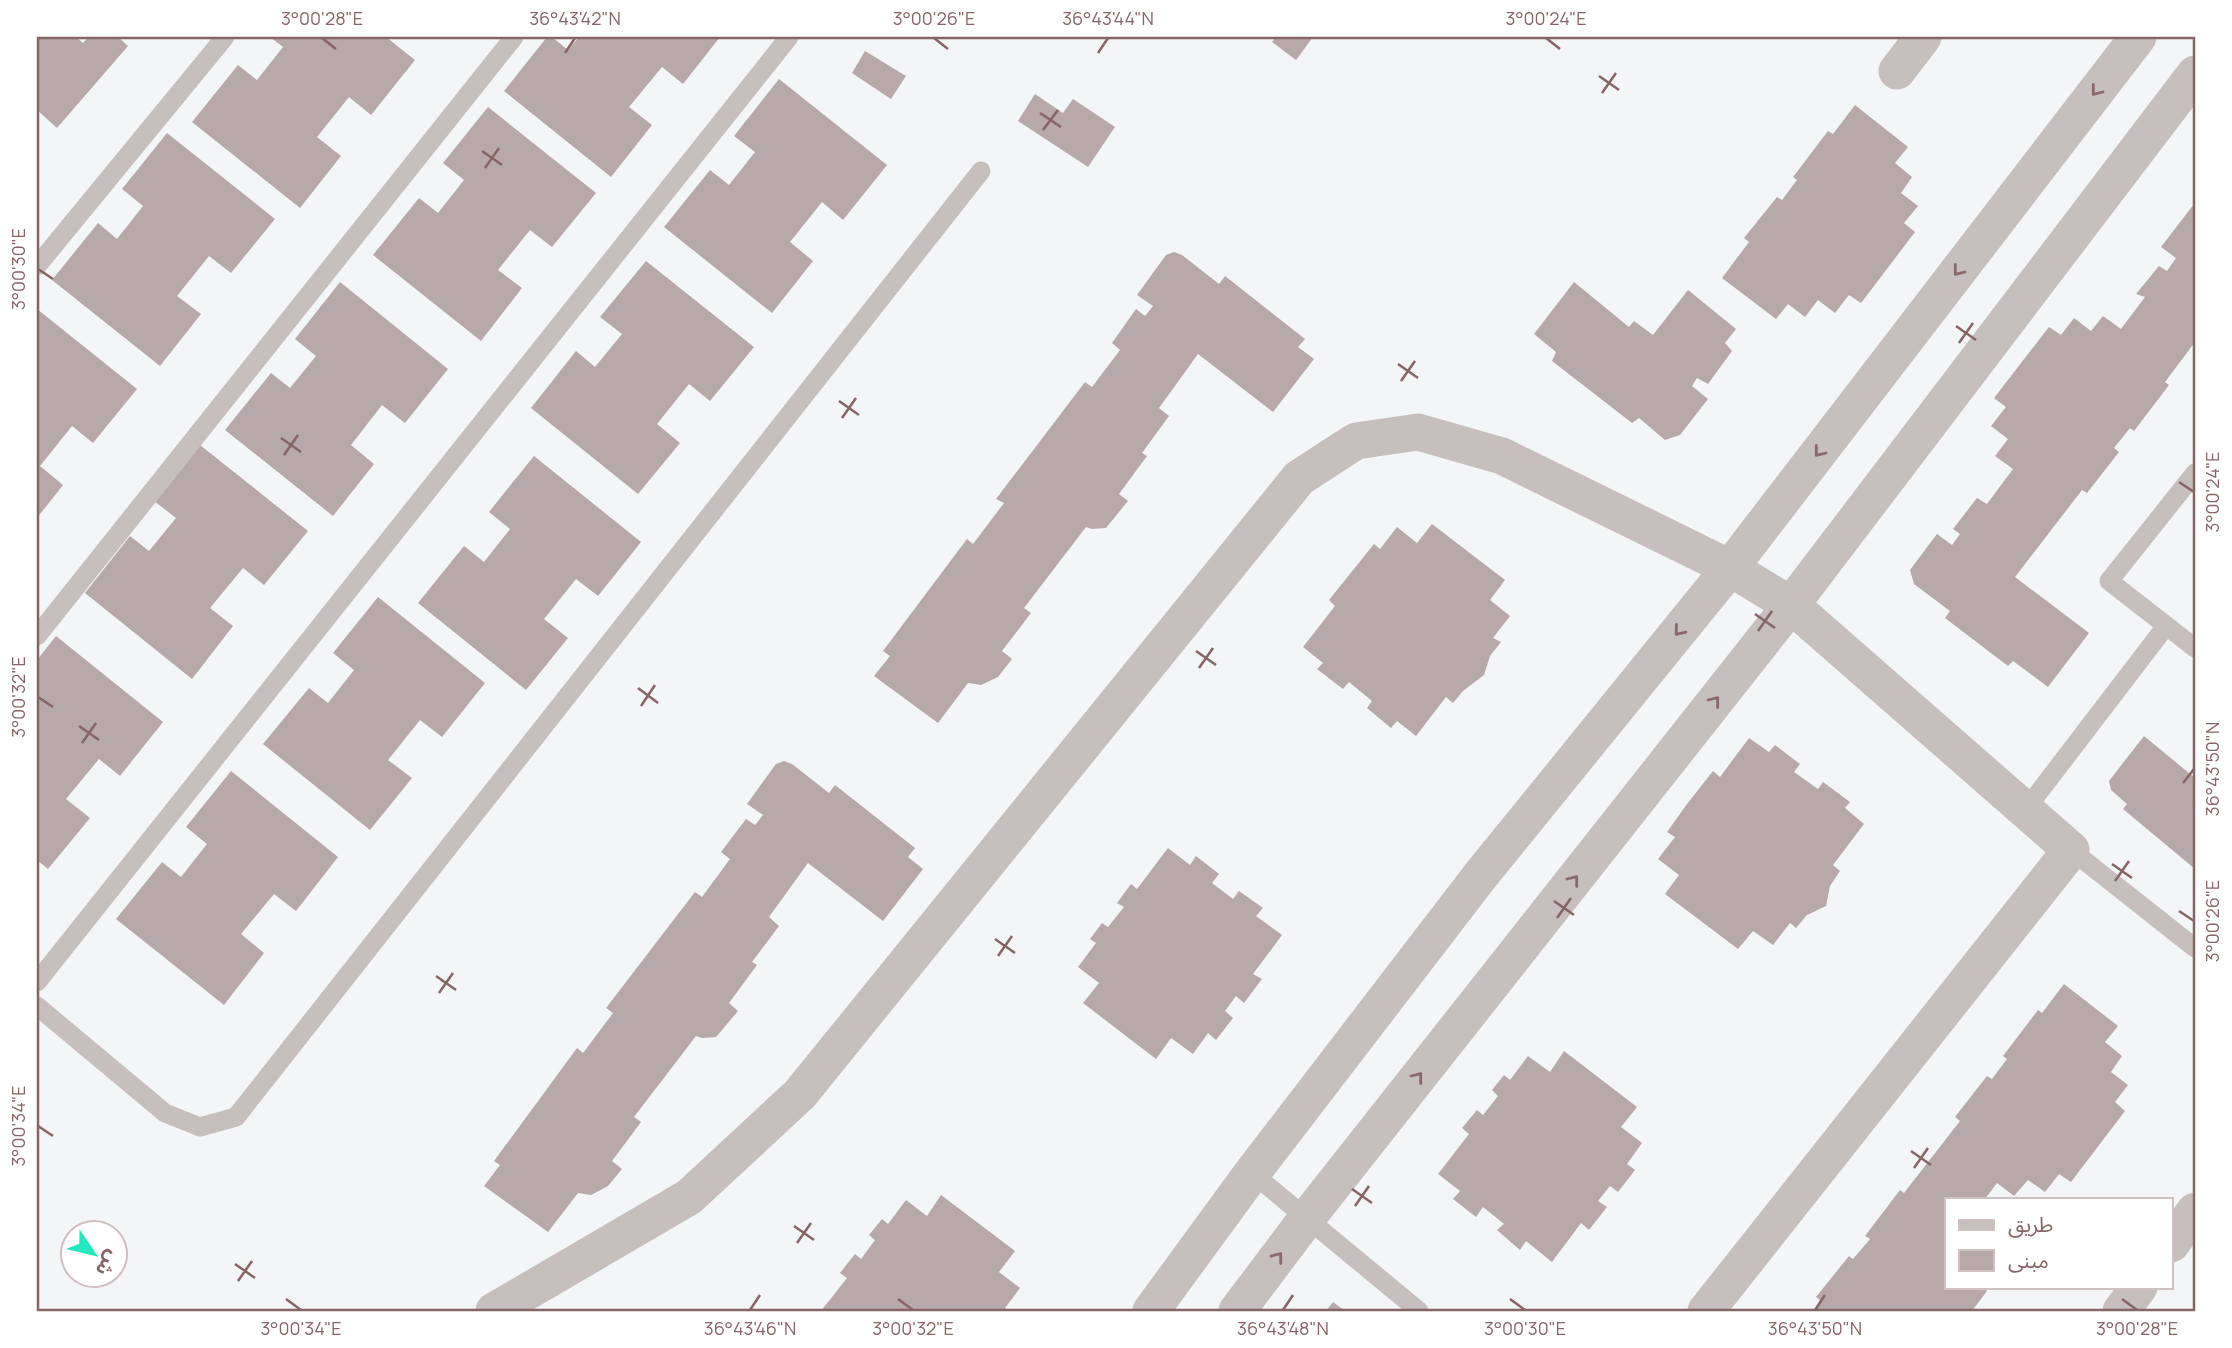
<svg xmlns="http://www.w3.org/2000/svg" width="2232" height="1348" font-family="Manrope,'Noto Sans Arabic',sans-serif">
  <rect width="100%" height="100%" fill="#f4f5f7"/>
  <path fill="#b7a8a9" d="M37,37H76L83,43L88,37H118L128,46L57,128L37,110Z
    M270,37H386L415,60L371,115L349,97L317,137L341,156L300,208L192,122L238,65L257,80L283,47Z
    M547,37H552L568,50L579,37H720L683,84L662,67L629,107L652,125L611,177L504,91Z
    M1276,37H1313L1296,60L1272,42Z
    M865,51L906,76L891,99L852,73Z
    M779,79L887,165L843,220L822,202L790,242L813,261L772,313L664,227L710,170L729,185L755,152L734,136Z
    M1035,94L1063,113L1073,99L1115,127L1088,167L1018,121Z
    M1855,105L1908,147L1895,163L1912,177L1901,193L1918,206L1904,223L1915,232L1861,303L1849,295L1835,313L1818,300L1805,317L1788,304L1776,319L1722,278L1749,242L1744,238L1777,197L1782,200L1797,180L1793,177L1828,131L1833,134Z
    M488,107L596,193L552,247L530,230L498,270L522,288L481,341L373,255L419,198L438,213L464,180L443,163Z
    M167,133L275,219L231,273L209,256L177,296L201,314L160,366L52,280L98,223L117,239L143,206L122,189Z
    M2194,204L2195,342L2165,382L2169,385L2134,431L2130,428L2114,448L2119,452L2087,493L2082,490L2015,577L2089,633L2048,687L2013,661L2008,666L1945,618L1950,611L1914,584L1910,570L1937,534L1952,545L1960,534L1953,529L1977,498L1987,504L2013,469L1995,456L2008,439L1991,426L2006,407L1994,398L2049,327L2061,335L2074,318L2091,331L2103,316L2121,329L2145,297L2136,294L2159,266L2167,271L2176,258L2161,247Z
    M1174,252L1182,255L1219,284L1225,276L1305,339L1298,347L1314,359L1273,412L1198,354L1159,408L1169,416L1142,453L1147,456L1119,494L1128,501L1106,528L1092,529L1086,527L1024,608L1031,613L1002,651L1012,659L998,677L981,685L968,683L938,723L874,676L890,656L883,651L967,539L973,544L1004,503L996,499L1085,382L1092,387L1120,350L1112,343L1136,309L1145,316L1153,306L1137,295L1166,255Z
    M646,261L754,347L710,401L689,384L657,424L680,443L638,494L531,408L576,351L595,367L622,334L600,317Z
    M340,282L448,369L405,423L382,405L351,445L374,464L333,516L225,430L271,373L290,388L316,356L295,339Z
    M1574,282L1629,327L1634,321L1653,335L1688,290L1736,329L1725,343L1732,351L1708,384L1697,378L1692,386L1708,399L1680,435L1665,440L1639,418L1632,423L1552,361L1556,352L1534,334Z
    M37,309L137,389L93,443L72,426L40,466L63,485L37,518Z
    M200,445L308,531L264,585L243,568L210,608L233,626L192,679L85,593L130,536L149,551L176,518L154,501Z
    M534,456L641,542L598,596L576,579L544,619L568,638L526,690L418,603L464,546L484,562L510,529L489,512Z
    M1432,524L1505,580L1490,600L1510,616L1493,638L1501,642L1490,656L1484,675L1463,691L1453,703L1446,697L1416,736L1397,721L1391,728L1367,708L1372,701L1349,682L1343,689L1317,669L1323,663L1303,647L1335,606L1329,600L1374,544L1380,549L1397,527L1417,543Z
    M378,597L485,683L442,737L420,720L388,760L412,778L370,830L263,744L309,688L328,703L354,670L333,653Z
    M56,636L163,722L120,776L99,759L66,799L90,818L48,869L37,860V660Z
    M2144,736L2195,778V869L2123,809L2127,804L2111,790L2109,781Z
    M1749,738L1769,752L1775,745L1800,764L1794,772L1818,789L1823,782L1850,802L1845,808L1864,824L1833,865L1840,871L1830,886L1826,906L1807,915L1796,928L1790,923L1773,945L1753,931L1738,949L1665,894L1679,875L1658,859L1675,837L1667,832L1687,804L1713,771L1720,777Z
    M784,761L792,764L829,793L835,785L915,848L908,857L923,869L883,921L808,863L769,917L779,926L752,962L757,965L729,1003L738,1011L716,1037L702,1038L696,1036L634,1117L641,1122L612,1161L622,1169L608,1186L591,1195L578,1193L548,1232L484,1186L500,1165L494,1161L577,1048L583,1053L613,1013L606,1008L695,892L702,897L730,859L721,852L746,819L755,825L763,815L747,804L776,764Z
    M231,771L338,857L296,911L274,894L241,934L264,953L224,1005L116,919L162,862L181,877L207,844L186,827Z
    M1168,848L1190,865L1196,856L1219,874L1212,883L1233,899L1239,891L1263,908L1256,916L1282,935L1253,974L1262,979L1244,1003L1236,996L1225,1011L1233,1018L1216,1040L1208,1033L1193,1054L1171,1038L1156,1059L1083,1003L1099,983L1078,967L1096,943L1090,939L1102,923L1108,927L1124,907L1117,903L1131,884L1137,889Z
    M2064,984L2118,1026L2105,1042L2122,1056L2111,1072L2128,1085L2115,1102L2125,1111L2071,1182L2059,1174L2045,1192L2028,1180L2014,1196L1997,1183L1985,1199H1947V1287H1982L1987,1291L1972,1311H1814L1821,1301L1816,1297L1849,1256L1853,1259L1870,1239L1865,1236L1900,1190L1904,1193L1960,1121L1955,1117L1987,1076L1992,1079L2007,1059L2003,1056L2038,1010L2042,1013Z
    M1564,1051L1637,1107L1621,1127L1642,1143L1627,1164L1635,1170L1618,1192L1610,1186L1598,1201L1607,1207L1589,1230L1581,1223L1552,1262L1526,1241L1520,1250L1497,1230L1504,1224L1483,1207L1476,1217L1453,1199L1460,1191L1438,1174L1469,1134L1462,1128L1477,1110L1483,1115L1498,1096L1492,1090L1504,1075L1510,1080L1528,1056L1550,1072Z
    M941,1195L1015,1251L999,1272L1020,1288L1005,1308L1009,1311H821L847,1278L840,1273L855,1254L861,1259L875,1240L869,1235L882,1219L888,1224L906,1200L927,1216Z
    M1333,1302L1345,1311H1326Z"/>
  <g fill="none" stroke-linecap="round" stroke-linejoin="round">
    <path stroke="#c7bebe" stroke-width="19" d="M37,266L225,37
      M2195,473L2109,581L2195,648
      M37,636L514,37
      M2026,809L2166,626
      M2071,850L2195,948
      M37,982L789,37
      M37,1006L165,1113L200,1127L236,1117L981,171
      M1252,1173L1419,1311"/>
    <path stroke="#c7bebe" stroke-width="37" d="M1897,71L1923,37
      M2171,1244L2195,1211
      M494,1311L689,1197L800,1094L1299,478L1356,441L1418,432L1502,456L1730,568L1791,605L2071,850L1706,1311
      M1151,1311L1252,1173L1480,876L1730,568L2138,37
      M1237,1311L1307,1218L1791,605L2195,74
      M2121,1311L2139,1287"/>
  </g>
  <defs><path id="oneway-chevron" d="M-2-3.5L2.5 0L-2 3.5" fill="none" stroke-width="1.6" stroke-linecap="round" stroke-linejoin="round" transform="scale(1.75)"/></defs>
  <g stroke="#89696a">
    <use href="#oneway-chevron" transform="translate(2096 91) rotate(128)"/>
    <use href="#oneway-chevron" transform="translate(1958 271) rotate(128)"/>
    <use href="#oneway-chevron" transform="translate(1819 452) rotate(128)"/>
    <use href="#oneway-chevron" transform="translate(1679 631) rotate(129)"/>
    <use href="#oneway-chevron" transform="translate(1715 701) rotate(-52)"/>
    <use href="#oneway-chevron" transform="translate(1574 880) rotate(-52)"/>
    <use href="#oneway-chevron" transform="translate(1418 1077) rotate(-52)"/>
    <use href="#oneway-chevron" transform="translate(1278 1257) rotate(-53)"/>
  </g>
  <path fill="none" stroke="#866566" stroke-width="2.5" d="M322,38L336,49M934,38L948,49M1546,38L1560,49M565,53L575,38M1098,53L1108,38M1599,76L1619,90M1602,93L1616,73M1040,113L1061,127M1043,130L1058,110M482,151L502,165M485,168L499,148M38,269L53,279M1956,326L1976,340M1959,343L1973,323M1398,364L1418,378M1401,381L1415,361M839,401L859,415M842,418L856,398M281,438L301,452M284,455L298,435M2179,482L2194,492M1755,614L1775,628M1758,631L1772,611M1196,651L1216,665M1199,668L1213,648M638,688L658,703M38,697L53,707M641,706L655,685M79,726L99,740M82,743L96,723M2183,783L2194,769M2112,864L2132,878M2115,881L2129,861M1554,901L1574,915M2179,911L2194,921M1557,918L1571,898M995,939L1015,953M998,956L1012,936M436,976L456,990M439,993L453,973M38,1126L53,1136M1911,1151L1931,1165M1914,1168L1928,1148M1352,1189L1372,1203M1355,1206L1369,1186M794,1226L814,1240M797,1243L811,1223M235,1264L255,1278M238,1281L252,1261M286,1299L301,1310M898,1299L913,1310M1510,1299L1525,1310M2122,1299L2137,1310M750,1310L760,1295M1283,1310L1293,1295M1815,1310L1825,1295"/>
  <rect width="2232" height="1348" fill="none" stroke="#ffffff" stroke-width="77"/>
  <rect x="1945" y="1198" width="228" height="91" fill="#ffffff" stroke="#cfc1c2" stroke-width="2"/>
  <rect x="1959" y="1220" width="35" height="10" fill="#c7bebe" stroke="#cfc1c2" stroke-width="2"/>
  <text x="2008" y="1232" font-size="21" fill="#866566">طريق</text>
  <rect x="1959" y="1250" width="35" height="21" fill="#b7a8a9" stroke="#cfc1c2" stroke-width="2"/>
  <text x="2008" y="1268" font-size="21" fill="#866566">مبنى</text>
  <g transform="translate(94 1254) rotate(125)"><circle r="33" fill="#ffffff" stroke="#cfc1c2" stroke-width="2"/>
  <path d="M0-5L12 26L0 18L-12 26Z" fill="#23e8bc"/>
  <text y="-10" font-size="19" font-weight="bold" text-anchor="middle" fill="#866566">ش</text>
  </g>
  <rect x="38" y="38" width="2156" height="1272" fill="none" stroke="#866566" stroke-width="2.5"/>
  <g font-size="18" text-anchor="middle" fill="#866566">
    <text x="322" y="25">3°00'28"E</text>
    <text x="575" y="25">36°43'42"N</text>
    <text x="934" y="25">3°00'26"E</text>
    <text x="1108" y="25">36°43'44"N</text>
    <text x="1546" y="25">3°00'24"E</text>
    <text transform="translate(19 269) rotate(-90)" y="6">3°00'30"E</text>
    <text transform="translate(2213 492) rotate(-90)" y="6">3°00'24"E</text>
    <text transform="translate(19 697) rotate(-90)" y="6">3°00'32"E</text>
    <text transform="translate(2213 769) rotate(-90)" y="6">36°43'50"N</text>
    <text transform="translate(2213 921) rotate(-90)" y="6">3°00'26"E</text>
    <text transform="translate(19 1126) rotate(-90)" y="6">3°00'34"E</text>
    <text x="301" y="1335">3°00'34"E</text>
    <text x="750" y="1335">36°43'46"N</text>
    <text x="913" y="1335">3°00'32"E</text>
    <text x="1283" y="1335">36°43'48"N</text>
    <text x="1525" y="1335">3°00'30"E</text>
    <text x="1815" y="1335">36°43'50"N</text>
    <text x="2137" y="1335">3°00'28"E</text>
  </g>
</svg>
